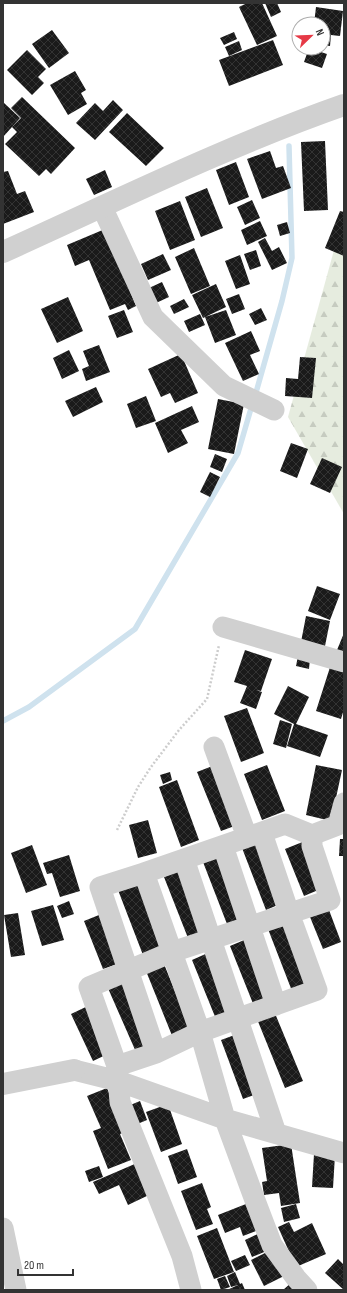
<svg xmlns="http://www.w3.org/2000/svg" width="347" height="1293" font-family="'Sofia Sans Condensed',sans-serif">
  <defs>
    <pattern id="forest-firs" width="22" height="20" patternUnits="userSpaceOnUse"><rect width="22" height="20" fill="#e6ecdf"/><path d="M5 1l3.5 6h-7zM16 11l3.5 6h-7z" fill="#c6cbc0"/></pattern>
    <pattern id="building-cross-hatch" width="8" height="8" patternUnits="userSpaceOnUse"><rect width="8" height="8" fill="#1a1a1a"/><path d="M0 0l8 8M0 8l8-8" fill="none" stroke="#333"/></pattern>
  </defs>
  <rect width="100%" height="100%" fill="#fff"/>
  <path fill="url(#forest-firs)" d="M339,232L344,233V514L288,417Z"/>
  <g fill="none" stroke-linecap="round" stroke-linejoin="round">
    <path stroke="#cfe2ee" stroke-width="5.5" d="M255,396L282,301L292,258L289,146
      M3,721L29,707L135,629L238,453L252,405"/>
  </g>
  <path fill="url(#building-cross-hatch)" d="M247,3H262L277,36L257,45L239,7Z
    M265,3H277L281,12L271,17Z
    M316,7L343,11L340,36L331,35L330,46L323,45V24H314Z
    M52,30L69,53L49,68L32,44Z
    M234,32L237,39L224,45L220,38Z
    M273,40L283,65L229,86L219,60Z
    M239,41L242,50L229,56L225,47Z
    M309,48L327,54L322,68L304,62Z
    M27,50L46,69L38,77L44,83L32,95L7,70Z
    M75,71L86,90L81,93L87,104L68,115L50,85Z
    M22,97L75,148L51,174L46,169L39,176L5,144L17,132L12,127L21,118L11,108Z
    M113,100L123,110L95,140L76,123L95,103L103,111Z
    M3,102L20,118L3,137Z
    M127,113L164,148L146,166L109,132Z
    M325,141L328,210L304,211L301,142Z
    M270,151L276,168L283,166L291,188L262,199L247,159Z
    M236,162L249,197L229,205L216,170Z
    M105,170L112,187L94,195L86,179Z
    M8,171L17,194L25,191L34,212L3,224V172Z
    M207,188L223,228L201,237L185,197Z
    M252,200L260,218L245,225L237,207Z
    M180,201L195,240L170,250L155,211Z
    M340,211L344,212V256L325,248Z
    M260,221L267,236L247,245L241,230Z
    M287,222L290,233L280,236L277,225Z
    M105,229L136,306L128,310L125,304L110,310L89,260L75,266L67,245Z
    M265,238L272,251L279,247L287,263L272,270L258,242Z
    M194,248L210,286L191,294L175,257Z
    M256,250L261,266L250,270L244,254Z
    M163,254L171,270L148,280L141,264Z
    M240,255L250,284L236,289L225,261Z
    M162,282L169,297L156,303L149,288Z
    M216,284L226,307L203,318L192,295Z
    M239,294L245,309L232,314L226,299Z
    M68,297L83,331L57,343L41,309Z
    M184,299L189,307L174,314L170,306Z
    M261,308L267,320L255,325L249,314Z
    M124,310L133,332L117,338L108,316Z
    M226,310L236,335L215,343L205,317Z
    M200,314L205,325L189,332L184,321Z
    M251,331L260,351L250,355L259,374L243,381L225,343Z
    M99,345L110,372L86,381L82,369L89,366L83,351Z
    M69,350L79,371L62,379L53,358Z
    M181,354L198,393L175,403L170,393L161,397L148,369Z
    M300,357L316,358L312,398L285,396L286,378L298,379Z
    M96,387L103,402L73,417L65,401Z
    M146,396L156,421L136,428L127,404Z
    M218,399L244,404L234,454L208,449Z
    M192,406L199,422L181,430L188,443L168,453L155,423Z
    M291,443L308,449L297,478L280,471Z
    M215,454L227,459L222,472L210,467Z
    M322,458L342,467L330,493L310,484Z
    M210,472L220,477L210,497L200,492Z
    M317,586L340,594L330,620L308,611Z
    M306,616L330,621L325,646L301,642Z
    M344,633V653L337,650Z
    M245,650L272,659L261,691L256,690L262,692L256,709L240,703L247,686L234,682Z
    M298,656L310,658L309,669L296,666Z
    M332,661L344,665V709L341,719L316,711Z
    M288,686L309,697L296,724L328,735L320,757L287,746L294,724L274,714Z
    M247,708L264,753L241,762L224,716Z
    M280,720L292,724L286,748L273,744Z
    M215,765L240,824L221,831L197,772Z
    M267,765L285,811L262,820L244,774Z
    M316,765L342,770L331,821L306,815Z
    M170,772L172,780L163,784L160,775Z
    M177,780L199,840L181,847L159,787Z
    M148,820L157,853L138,858L129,825Z
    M340,839H344V856H339Z
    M260,840L285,902L266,910L242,848Z
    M305,841L323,888L304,896L285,849Z
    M32,845L47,885L26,893L11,853Z
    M69,855L80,891L60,897L52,873L47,874L43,863Z
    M220,855L245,917L227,924L203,862Z
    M183,869L206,931L188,938L164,877Z
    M137,882L162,947L143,955L118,890Z
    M69,901L74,914L62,918L57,906Z
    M53,905L64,940L42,946L31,911Z
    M329,910L341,942L323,949L310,917Z
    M18,913L25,955L11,957L4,915Z
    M104,913L123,962L103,969L84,921Z
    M288,921L312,983L292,991L268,929Z
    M249,938L273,998L254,1006L230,946Z
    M210,952L235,1011L216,1019L192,960Z
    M164,964L191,1031L173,1038L146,971Z
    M125,978L153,1045L136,1052L107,986Z
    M90,1005L112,1052L93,1061L71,1014Z
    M274,1011L303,1081L285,1088L257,1019Z
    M240,1033L262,1092L243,1099L221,1040Z
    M107,1088L125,1132L120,1134L131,1160L108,1169L93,1131L101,1128L87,1096Z
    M140,1101L147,1120L135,1125L128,1106Z
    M168,1104L182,1144L161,1152L146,1112Z
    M291,1144L300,1203L281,1206L279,1193L264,1195L262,1182L267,1181L262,1148Z
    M187,1149L197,1177L178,1184L168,1156Z
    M314,1154L335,1155L333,1188L312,1187Z
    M137,1163L151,1194L128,1205L119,1185L99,1194L93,1182Z
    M99,1166L103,1177L89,1182L85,1171Z
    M202,1183L211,1207L207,1209L213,1224L196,1230L181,1191Z
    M251,1202L261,1229L243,1236L240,1227L225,1233L218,1215Z
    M296,1204L300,1218L284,1222L281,1208Z
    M289,1222L294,1232L312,1223L326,1254L296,1267L278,1227Z
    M217,1228L234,1272L214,1279L197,1236Z
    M262,1232L269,1250L252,1257L245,1240Z
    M271,1250L284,1276L264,1286L251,1260Z
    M245,1255L250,1265L236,1271L231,1261Z
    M338,1259L344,1265V1290L325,1273Z
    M235,1272L240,1284L242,1283L245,1290H227L238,1285L231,1287L227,1276Z
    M225,1276L230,1287L221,1290L217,1279Z
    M291,1283L298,1290H283Z"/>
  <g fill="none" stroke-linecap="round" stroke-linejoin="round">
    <path stroke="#cdcdcd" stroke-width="2.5" stroke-dasharray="2 2" stroke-linecap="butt" d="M117,830L138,787L151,767L179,730L207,699L219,645"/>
    <path stroke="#d0d0d0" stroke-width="21" d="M102,207L153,317L224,386L274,410
      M223,627L344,662
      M214,747L247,837
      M223,846L276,1005
      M184,859L276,1133
      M144,873L100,887L156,1053
      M117,1066L89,987L172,952L330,900L312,846V835
      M74,1070L118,1081L225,1119L344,1153
      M3,1228L16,1290
      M191,1290L182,1256L120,1102L117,1066L156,1053L200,1032L317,990L289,913L262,833
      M307,1290L296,1278L272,1245L256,1203L225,1119L200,1032L144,873L285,824L312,835L338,825L344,803"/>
    <path stroke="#d0d0d0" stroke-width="22" d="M3,252C116,201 227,146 344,105
      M3,1084L74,1070"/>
  </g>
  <rect width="347" height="1293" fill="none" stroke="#333333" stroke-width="8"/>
  <g transform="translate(311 36) rotate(67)"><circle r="19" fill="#ffffff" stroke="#adadad"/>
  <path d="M0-3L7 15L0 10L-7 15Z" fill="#e63946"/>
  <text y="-6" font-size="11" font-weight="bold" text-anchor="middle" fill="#333333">N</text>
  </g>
  <path d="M18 1269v6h55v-6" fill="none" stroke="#333333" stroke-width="2"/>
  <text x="24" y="1269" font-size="12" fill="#333333" stroke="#ffffff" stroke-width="3" paint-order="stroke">20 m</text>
</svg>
